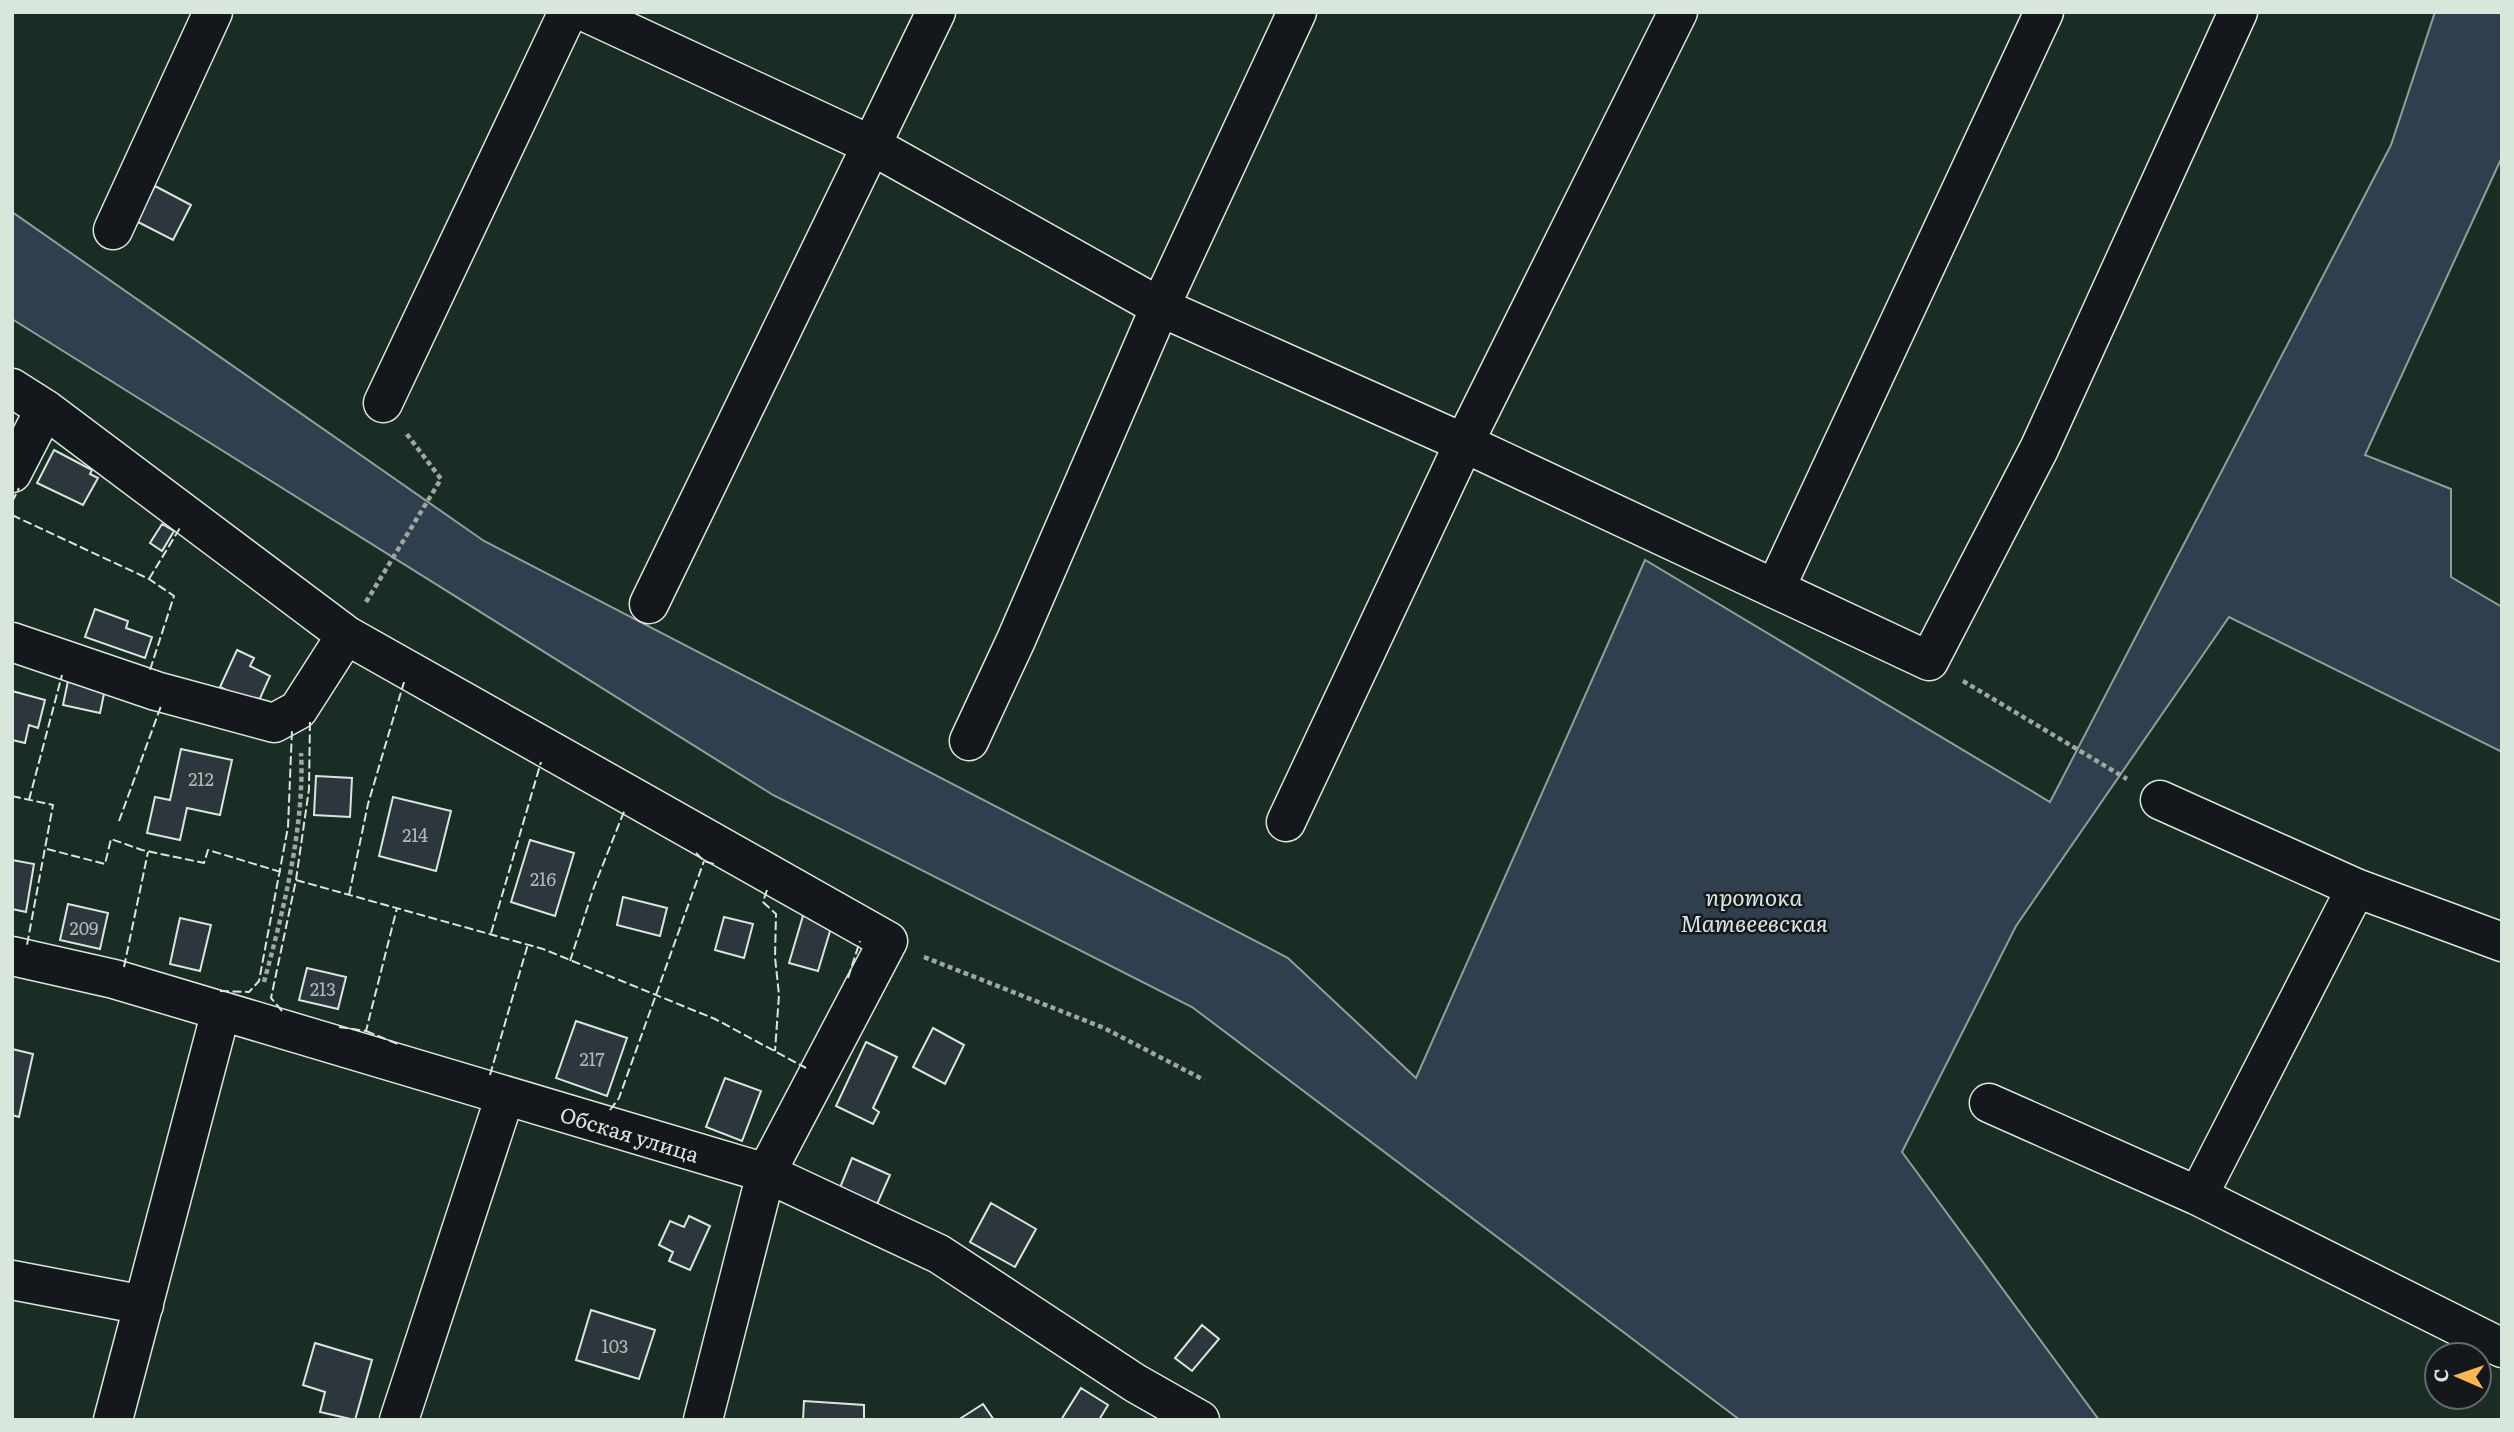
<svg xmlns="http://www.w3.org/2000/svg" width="2514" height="1432" font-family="Literata,serif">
  <rect width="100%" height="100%" fill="#14181c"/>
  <path fill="#1a2d24" stroke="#939e99" stroke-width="2" fill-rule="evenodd" d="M12,12H2502V1420H12ZM2437,1355H2479V1397H2437Z"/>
  <path fill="#2f3f4d" stroke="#939e99" stroke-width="2" d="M2435,12H2502V157L2365,455L2451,489V577L2502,607V752L2229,617L2016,926L1902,1152L2099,1420H1740L1192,1007L773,795L12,319V212L484,541L1288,958L1416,1078L1645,560L2050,802L2391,145Z"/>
  <path fill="#2c363c" stroke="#d8e6dc" stroke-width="2" d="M155,186L191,205L173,240L136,221Z
    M54,450L92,470L90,474L98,478L83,505L37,483Z
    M162,524L174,531L162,551L150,543Z
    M95,609L128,621L126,628L152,637L145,658L85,637Z
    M237,650L254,658L250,666L270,676L257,705L220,687Z
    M69,676L106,684L100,713L63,705Z
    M12,691L45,700L38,728L29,725L25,743L12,740Z
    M181,749L232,760L220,815L187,808L180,840L147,833L155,797L170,800Z
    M316,776L352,778L350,817L314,815Z
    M393,797L451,811L436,871L379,856Z
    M530,840L574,853L555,916L511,902Z
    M12,860L34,864L26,912L12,909Z
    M623,897L667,908L660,936L617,925Z
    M68,904L108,913L100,949L60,940Z
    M805,909L834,918L818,971L789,963Z
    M724,917L753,924L744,958L715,950Z
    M180,918L211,925L200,971L170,964Z
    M307,968L346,977L338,1009L299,1000Z
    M576,1021L627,1038L607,1096L556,1078Z
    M933,1028L964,1045L945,1084L913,1067Z
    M866,1042L897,1057L873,1108L879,1112L873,1124L836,1106Z
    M12,1049L33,1054L19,1117L12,1115Z
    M725,1078L761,1091L742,1141L706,1127Z
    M852,1158L890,1175L874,1211L837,1195Z
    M991,1203L1036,1229L1015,1267L970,1242Z
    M689,1216L710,1226L690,1270L669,1261L673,1252L659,1245L670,1221L684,1227Z
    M591,1310L655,1330L639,1379L576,1360Z
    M1202,1325L1219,1339L1192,1371L1175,1358Z
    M315,1343L372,1360L355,1420L320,1412L325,1392L303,1385Z
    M1081,1388L1108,1405L1099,1420H1061Z
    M804,1401L864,1405V1420H803Z
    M983,1404L994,1420H958Z"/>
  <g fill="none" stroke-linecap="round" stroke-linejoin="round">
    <g stroke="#d8e6dc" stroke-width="41">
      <path id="minor" d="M585,12L871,145L1160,307L1464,443L1929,661L2039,449L2238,12
        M113,230L213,12
        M12,388L45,409L346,635
        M383,403L568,12
        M12,473L45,409
        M1775,589L2044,12
        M649,604L936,12
        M12,642L156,691L274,723L298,710L346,635L888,941L766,1173L703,1420
        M969,741L1016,640L1160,307L1297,12
        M2160,800L2356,888L2502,942
        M1286,822L1464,443L1678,12
        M12,956L114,979L766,1173L939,1254L1135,1383L1200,1420
        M1989,1103L2198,1196L2502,1348
        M2198,1196L2356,888
        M12,1280L144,1305
        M113,1420L221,1011
        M399,1420L505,1096"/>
    </g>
    <path stroke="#9da8a2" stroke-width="4.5" stroke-dasharray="5 3.5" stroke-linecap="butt" d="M366,602L441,479L406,433
      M1963,681L2127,779
      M924,957L1104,1028L1204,1080
      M264,982C283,913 305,824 301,753"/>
    <use href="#minor" stroke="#14181c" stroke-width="38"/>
    <path stroke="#d8e6dc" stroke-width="2" stroke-dasharray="9 3.5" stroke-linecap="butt" d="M12,502L19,488
      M12,515L149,579L174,596L149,673
      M149,579L180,528
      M12,796L53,805L27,945
      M29,800L62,675
      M119,821L161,706
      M47,849L105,864L111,839L142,850L204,863L208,850L281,872
      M696,853L704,861L717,865
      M296,880L543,949L715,1019L806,1068
      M767,890L763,902L776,914L775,957L779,995L775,1051
      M349,895L368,804L404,682
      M491,933L541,762
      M570,961L594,887L625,809
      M124,967L148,852
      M848,978L860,941
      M220,991L249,992L259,981L288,827L292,730
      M282,1011L271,998L296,880L309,789L310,721
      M339,1027L366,1031L397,908
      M366,1031L400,1045
      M490,1075L528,944
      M610,1110L619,1098L704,861"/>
  </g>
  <g text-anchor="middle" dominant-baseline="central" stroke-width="5" stroke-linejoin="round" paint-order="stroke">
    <g font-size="18" fill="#adbab4">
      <text x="201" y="778">212</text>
      <text x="415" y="834">214</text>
      <text x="543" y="878">216</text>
      <text x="84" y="927">209</text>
      <text x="323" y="988">213</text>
      <text x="592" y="1058">217</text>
      <text x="615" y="1345">103</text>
    </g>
    <g font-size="21" fill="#d8e6dc" stroke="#14181c">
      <text transform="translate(630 1133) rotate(17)">Обская улица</text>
    </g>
    <g font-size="23" font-style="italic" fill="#d8e6dc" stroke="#14181c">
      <text x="1754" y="896">протока<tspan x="1754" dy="26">Матвеевская</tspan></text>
    </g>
  </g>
  <rect width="2514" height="1432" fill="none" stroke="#d8e6dc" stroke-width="28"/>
  <g transform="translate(2458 1376) rotate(272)"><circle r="33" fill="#14181c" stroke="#626a69" stroke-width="2"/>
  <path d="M0-5L12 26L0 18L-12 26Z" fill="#ffb74d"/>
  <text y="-10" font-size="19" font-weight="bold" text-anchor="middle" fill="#d8e6dc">С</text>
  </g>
</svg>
